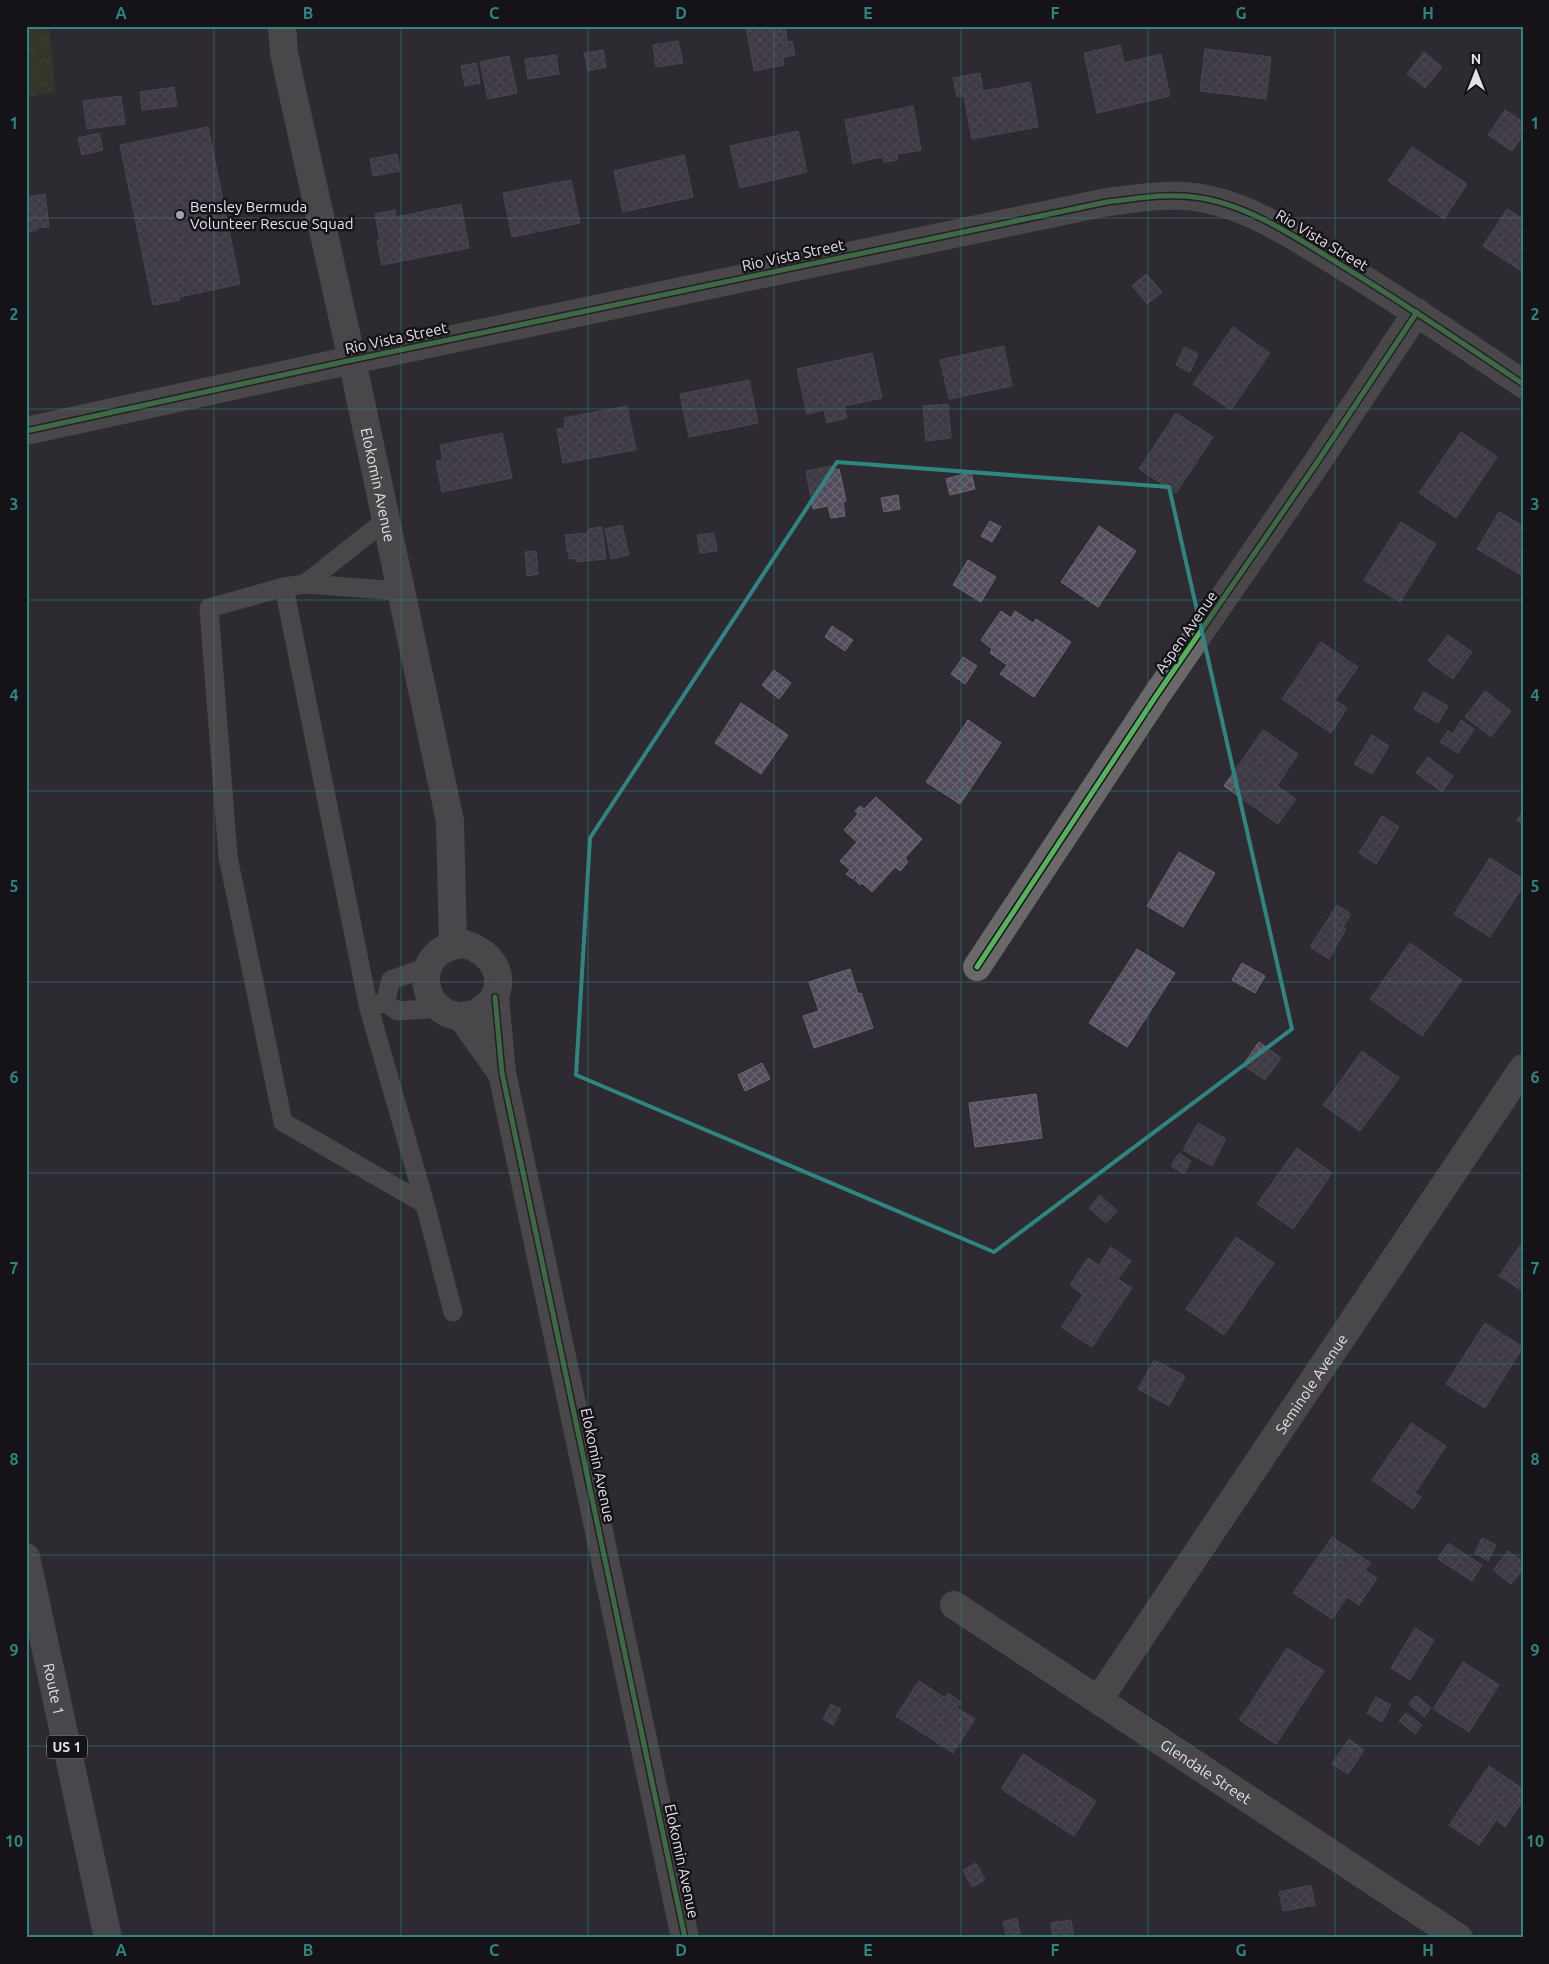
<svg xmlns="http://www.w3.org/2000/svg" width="1549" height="1964" font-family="Ubuntu,sans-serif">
  <defs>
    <pattern id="forest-crowns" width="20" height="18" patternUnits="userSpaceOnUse" patternTransform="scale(1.25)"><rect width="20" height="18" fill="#3c431f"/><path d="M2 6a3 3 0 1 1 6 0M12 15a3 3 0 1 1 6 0" fill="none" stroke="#585e40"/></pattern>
    <pattern id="building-cross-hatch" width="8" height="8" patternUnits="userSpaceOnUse" patternTransform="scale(1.25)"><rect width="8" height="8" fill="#524b5b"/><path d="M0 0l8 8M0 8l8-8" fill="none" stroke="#6b6573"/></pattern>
  </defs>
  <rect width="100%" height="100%" fill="#2e2c32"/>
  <path fill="url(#forest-crowns)" d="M26,26H49L55,92L26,97Z"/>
  <path fill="url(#building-cross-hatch)" stroke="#6a686d" d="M746,26H785L787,42L792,41L795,55L783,57L784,65L754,71Z
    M678,41L683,63L656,67L653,45Z
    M1120,45L1124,63L1161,54L1170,96L1097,113L1084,53Z
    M1205,49L1271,57L1266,99L1200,91Z
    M603,50L606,67L588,71L584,53Z
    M1424,52L1442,67L1425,88L1407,74Z
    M556,55L559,74L528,79L525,59Z
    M509,56L517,93L488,99L480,62Z
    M476,63L480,83L465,86L461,66Z
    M980,73L983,91L1030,82L1038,127L972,139L964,96L957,97L953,78Z
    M174,87L177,106L142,110L140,92Z
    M121,96L125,124L87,129L83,101Z
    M913,106L921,150L897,154L898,160L884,162L883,157L853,163L845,120Z
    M1505,110L1523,122V135L1512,151L1488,135Z
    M208,127L240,284L179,297L180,300L153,305L120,145Z
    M798,131L807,172L740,188L730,146Z
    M99,133L103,150L82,155L78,138Z
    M1412,147L1467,184L1444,219L1388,181Z
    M397,154L400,171L373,176L370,159Z
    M684,155L693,197L623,212L614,171Z
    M571,180L580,223L512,237L503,193Z
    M45,194L49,227L37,228V230L26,232V197Z
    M461,204L469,248L382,265L377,241H380L375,214L395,210L396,217Z
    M1507,209L1523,219V272L1483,246Z
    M1146,274L1162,292L1147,304L1132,286Z
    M1233,327L1270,353L1231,410L1193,384Z
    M1004,346L1012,386L949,399L940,360Z
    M1184,347L1198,354L1190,372L1176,365Z
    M872,353L882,398L844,406L847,418L827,423L824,410L807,414L797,369Z
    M749,380L758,423L689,437L680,394Z
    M948,404L951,438L926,441L923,406Z
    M627,406L636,450L563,463L557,429L565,428L564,418Z
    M1176,413L1213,437L1176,493L1139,469Z
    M1461,432L1497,457L1456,518L1419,493Z
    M502,433L512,478L442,492L436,461L443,460L440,445Z
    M832,466L833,470L839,469L846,501L843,502L845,516L831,518L828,506L813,509L806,471Z
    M971,472L975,489L950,495L946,479Z
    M898,495L900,509L884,512L881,498Z
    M1499,512L1523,526V576L1477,549Z
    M990,521L1001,527L992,542L981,536Z
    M1401,522L1436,544L1400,602L1364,580Z
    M622,525L629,555L611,559L605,529Z
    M1099,526L1136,551L1098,607L1061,582Z
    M602,527L606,559L576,562V558L569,559L565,535L588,533V529Z
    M714,533L717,551L700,553L697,535Z
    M536,551L538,574L527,576L525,552Z
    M968,560L996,577L981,602L953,585Z
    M1001,611L1011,618L1015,611L1033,623L1036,619L1071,642L1034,697L1000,674L1007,665L990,653L992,649L981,640Z
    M832,626L853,640L845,651L825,637Z
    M1448,635L1472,652L1453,679L1428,661Z
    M1321,642L1358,667L1335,700L1347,708L1331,733L1282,699Z
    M963,657L977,666L965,684L951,674Z
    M774,670L791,683L779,699L762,685Z
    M1485,691L1511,711L1491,737L1465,717Z
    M1424,692L1448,706L1438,723L1414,709Z
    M741,703L788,735L761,774L715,743Z
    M968,720L1001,743L960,804L926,782Z
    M1461,720L1474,729L1458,753L1440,742L1448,731L1453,734Z
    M1263,730L1298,754L1277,786L1296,799L1278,824L1224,786Z
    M1372,735L1389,746L1372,774L1354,764Z
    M1428,757L1453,776L1442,792L1416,773Z
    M876,797L922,839L905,858L908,862L900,871L895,867L872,892L862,883L860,885L855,880L857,878L855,876L853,879L846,874L850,870L840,861L857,842L844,830L858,814L855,811L860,806L864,809Z
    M1523,811V824L1517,820Z
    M1382,816L1399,827L1376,864L1359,853Z
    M1179,852L1215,873L1183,927L1147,906Z
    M1490,858L1523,879V886L1490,937L1454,914Z
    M1337,905L1351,914L1343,927L1346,929L1329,959L1310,947Z
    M1410,943L1462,980L1422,1036L1370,999Z
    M1137,949L1175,973L1127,1047L1089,1023Z
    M1242,963L1265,976L1255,993L1232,980Z
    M850,969L858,994L861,993L873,1028L814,1048L803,1016L819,1011L809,982Z
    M1259,1042L1281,1058L1265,1080L1243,1065Z
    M1362,1051L1399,1078L1360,1131L1323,1105Z
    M762,1063L770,1079L745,1091L738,1075Z
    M1036,1094L1042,1138L975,1147L969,1103Z
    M1198,1123L1226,1139L1212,1166L1183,1150Z
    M1297,1148L1332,1173L1293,1229L1257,1204Z
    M1179,1153L1191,1161L1184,1174L1171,1166Z
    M1100,1195L1117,1211L1106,1223L1089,1208Z
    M1236,1237L1274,1263L1224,1335L1186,1309Z
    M1523,1241V1291L1499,1276Z
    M1111,1247L1131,1261L1118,1279L1132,1288L1092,1347L1061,1327L1083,1295L1070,1285L1088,1258L1099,1265Z
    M1485,1323L1523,1347L1485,1408L1446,1384Z
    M1154,1360L1185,1376L1169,1406L1138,1389Z
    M1411,1423L1446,1446L1415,1493L1421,1497L1413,1509L1372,1480Z
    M1332,1537L1371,1563L1365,1570L1377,1578L1359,1605L1347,1597L1332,1619L1293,1593Z
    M1482,1538L1496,1545L1488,1561L1475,1553Z
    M1448,1543L1482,1565L1472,1581L1438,1559Z
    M1508,1551L1523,1562V1569L1511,1584L1493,1570Z
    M1415,1628L1434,1640L1410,1680L1391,1668Z
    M1287,1648L1324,1671L1276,1744L1239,1720Z
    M1463,1662L1499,1685L1469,1732L1433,1709Z
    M919,1681L945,1698L948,1693L961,1702L957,1708L975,1719L953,1753L896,1716Z
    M1416,1695L1431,1708L1424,1717L1409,1704Z
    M1376,1697L1391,1705L1382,1722L1367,1713Z
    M831,1704L841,1709L833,1725L823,1719Z
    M1406,1713L1422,1725L1415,1734L1399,1721Z
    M1349,1739L1364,1750L1348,1774L1332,1764Z
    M1023,1754L1096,1801L1074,1836L1001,1789Z
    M1489,1766L1523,1789V1801L1505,1827L1496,1820L1479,1845L1449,1825Z
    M976,1863L985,1880L972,1887L963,1870Z
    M1311,1885L1315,1905L1283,1911L1279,1892Z
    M1017,1918L1021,1938H1007L1003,1922Z
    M1071,1920L1074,1938H1053L1051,1923Z"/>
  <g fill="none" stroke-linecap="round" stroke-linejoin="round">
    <path stroke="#6a6869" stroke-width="19" d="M305,584L386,520
      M284,587L368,1005L425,1204L453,1312
      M401,591L305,584L284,587L209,608L228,857L283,1122L425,1204
      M385,1003L391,980L428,967
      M368,1005L385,1003L398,1011L439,1008"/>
    <g stroke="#6a6869" stroke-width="28">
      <path id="s1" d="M282,26L284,53L295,104L352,360L450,821L453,945"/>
      <path d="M26,431L352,360L1107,202C1135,199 1165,193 1194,197C1246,203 1297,238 1341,265C1403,303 1463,343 1523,384"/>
      <path d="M465,944C494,953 510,981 488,1005C482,1010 475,1014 468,1015C421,1024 405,947 465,944Z"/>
      <path d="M977,967L1156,696L1316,464L1417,312"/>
      <path d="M495,997L502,1073L685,1938"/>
      <path d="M461,1016L501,1072"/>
      <path id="s2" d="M954,1605L1459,1938"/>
      <path id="s3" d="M1099,1699L1523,1068"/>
    </g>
    <path stroke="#6c696c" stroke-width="28" id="s4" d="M26,1557L108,1938"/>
    <g stroke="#151318" stroke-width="8">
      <path id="cycleway" d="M26,431L352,360L1107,202C1135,199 1165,193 1194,197C1246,203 1297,238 1341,265C1403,303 1463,343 1523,384
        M977,967L1156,696L1316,464L1417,312
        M495,997L502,1073L685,1938"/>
    </g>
    <use href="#cycleway" stroke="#56b35d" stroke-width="5"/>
  </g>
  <path d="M0 0H1549V1964H0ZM837,462L1169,487L1292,1029L994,1252L576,1075L590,838Z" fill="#2e2c32" fill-opacity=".55" fill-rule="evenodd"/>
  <path fill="none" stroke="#2f8680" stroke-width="4" stroke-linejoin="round" d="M837,462L1169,487L1292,1029L994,1252L576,1075L590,838Z"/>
  <path fill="none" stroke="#2f8680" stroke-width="1" stroke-opacity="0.55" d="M214,26V1938M401,26V1938M588,26V1938M774,26V1938M961,26V1938M1148,26V1938M1335,26V1938M26,218H1523M26,409H1523M26,600H1523M26,791H1523M26,982H1523M26,1173H1523M26,1364H1523M26,1555H1523M26,1746H1523"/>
  <circle fill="#a4a2a9" stroke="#151318" stroke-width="2" cx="180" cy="215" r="5"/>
  <g text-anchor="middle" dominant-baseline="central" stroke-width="5" stroke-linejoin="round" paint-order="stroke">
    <rect fill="#151318" stroke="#a6a3aa" stroke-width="1" x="47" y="1735.5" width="40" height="23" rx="4"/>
    <g font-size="14" font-weight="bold" fill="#e4e1e9">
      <text x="67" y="1747">US 1</text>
    </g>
    <g font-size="15" fill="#e4e1e9" stroke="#151318" text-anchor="start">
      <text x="190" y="206">Bensley Bermuda<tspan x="190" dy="17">Volunteer Rescue Squad</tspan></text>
    </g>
    <g font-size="15" fill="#e4e1e9" stroke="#151318">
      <text transform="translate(1322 240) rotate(31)">Rio Vista Street</text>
      <text transform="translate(793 255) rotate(-12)">Rio Vista Street</text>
      <text transform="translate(396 338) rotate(-12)">Rio Vista Street</text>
      <text stroke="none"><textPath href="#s1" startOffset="469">Elokomin Avenue</textPath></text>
      <text transform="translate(1186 632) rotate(-55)">Aspen Avenue</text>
      <text stroke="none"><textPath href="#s3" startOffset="380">Seminole Avenue</textPath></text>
      <text transform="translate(598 1465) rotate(78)">Elokomin Avenue</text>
      <text stroke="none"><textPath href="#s4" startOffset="135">Route 1</textPath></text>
      <text stroke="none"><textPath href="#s2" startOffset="302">Glendale Street</textPath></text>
      <text transform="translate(682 1861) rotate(78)">Elokomin Avenue</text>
    </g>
  </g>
  <rect width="1549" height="1964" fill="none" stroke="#151318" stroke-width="55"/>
  <g transform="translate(1476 72)" stroke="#151318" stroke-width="4" paint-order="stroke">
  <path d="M0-4L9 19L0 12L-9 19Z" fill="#e4e1e9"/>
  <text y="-8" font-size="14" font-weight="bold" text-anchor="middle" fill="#e4e1e9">N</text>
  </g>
  <rect x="28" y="28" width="1494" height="1908" fill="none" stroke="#2f8680" stroke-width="2"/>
  <g font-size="16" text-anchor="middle" font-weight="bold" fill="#2f8680">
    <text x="121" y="19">A</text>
    <text x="308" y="19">B</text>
    <text x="494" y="19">C</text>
    <text x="681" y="19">D</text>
    <text x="868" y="19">E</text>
    <text x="1055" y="19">F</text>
    <text x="1241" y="19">G</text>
    <text x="1428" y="19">H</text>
    <text x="14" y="129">1</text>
    <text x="1535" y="129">1</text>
    <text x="14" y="320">2</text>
    <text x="1535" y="320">2</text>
    <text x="14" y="510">3</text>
    <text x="1535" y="510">3</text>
    <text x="14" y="701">4</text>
    <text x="1535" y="701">4</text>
    <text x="14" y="892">5</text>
    <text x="1535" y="892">5</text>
    <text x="14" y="1083">6</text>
    <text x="1535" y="1083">6</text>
    <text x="14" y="1274">7</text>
    <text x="1535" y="1274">7</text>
    <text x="14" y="1465">8</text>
    <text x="1535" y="1465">8</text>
    <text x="14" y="1656">9</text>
    <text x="1535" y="1656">9</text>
    <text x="14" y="1847">10</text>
    <text x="1535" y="1847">10</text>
    <text x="121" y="1956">A</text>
    <text x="308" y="1956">B</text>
    <text x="494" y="1956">C</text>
    <text x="681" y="1956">D</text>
    <text x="868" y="1956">E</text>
    <text x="1055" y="1956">F</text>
    <text x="1241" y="1956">G</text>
    <text x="1428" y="1956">H</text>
  </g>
</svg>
